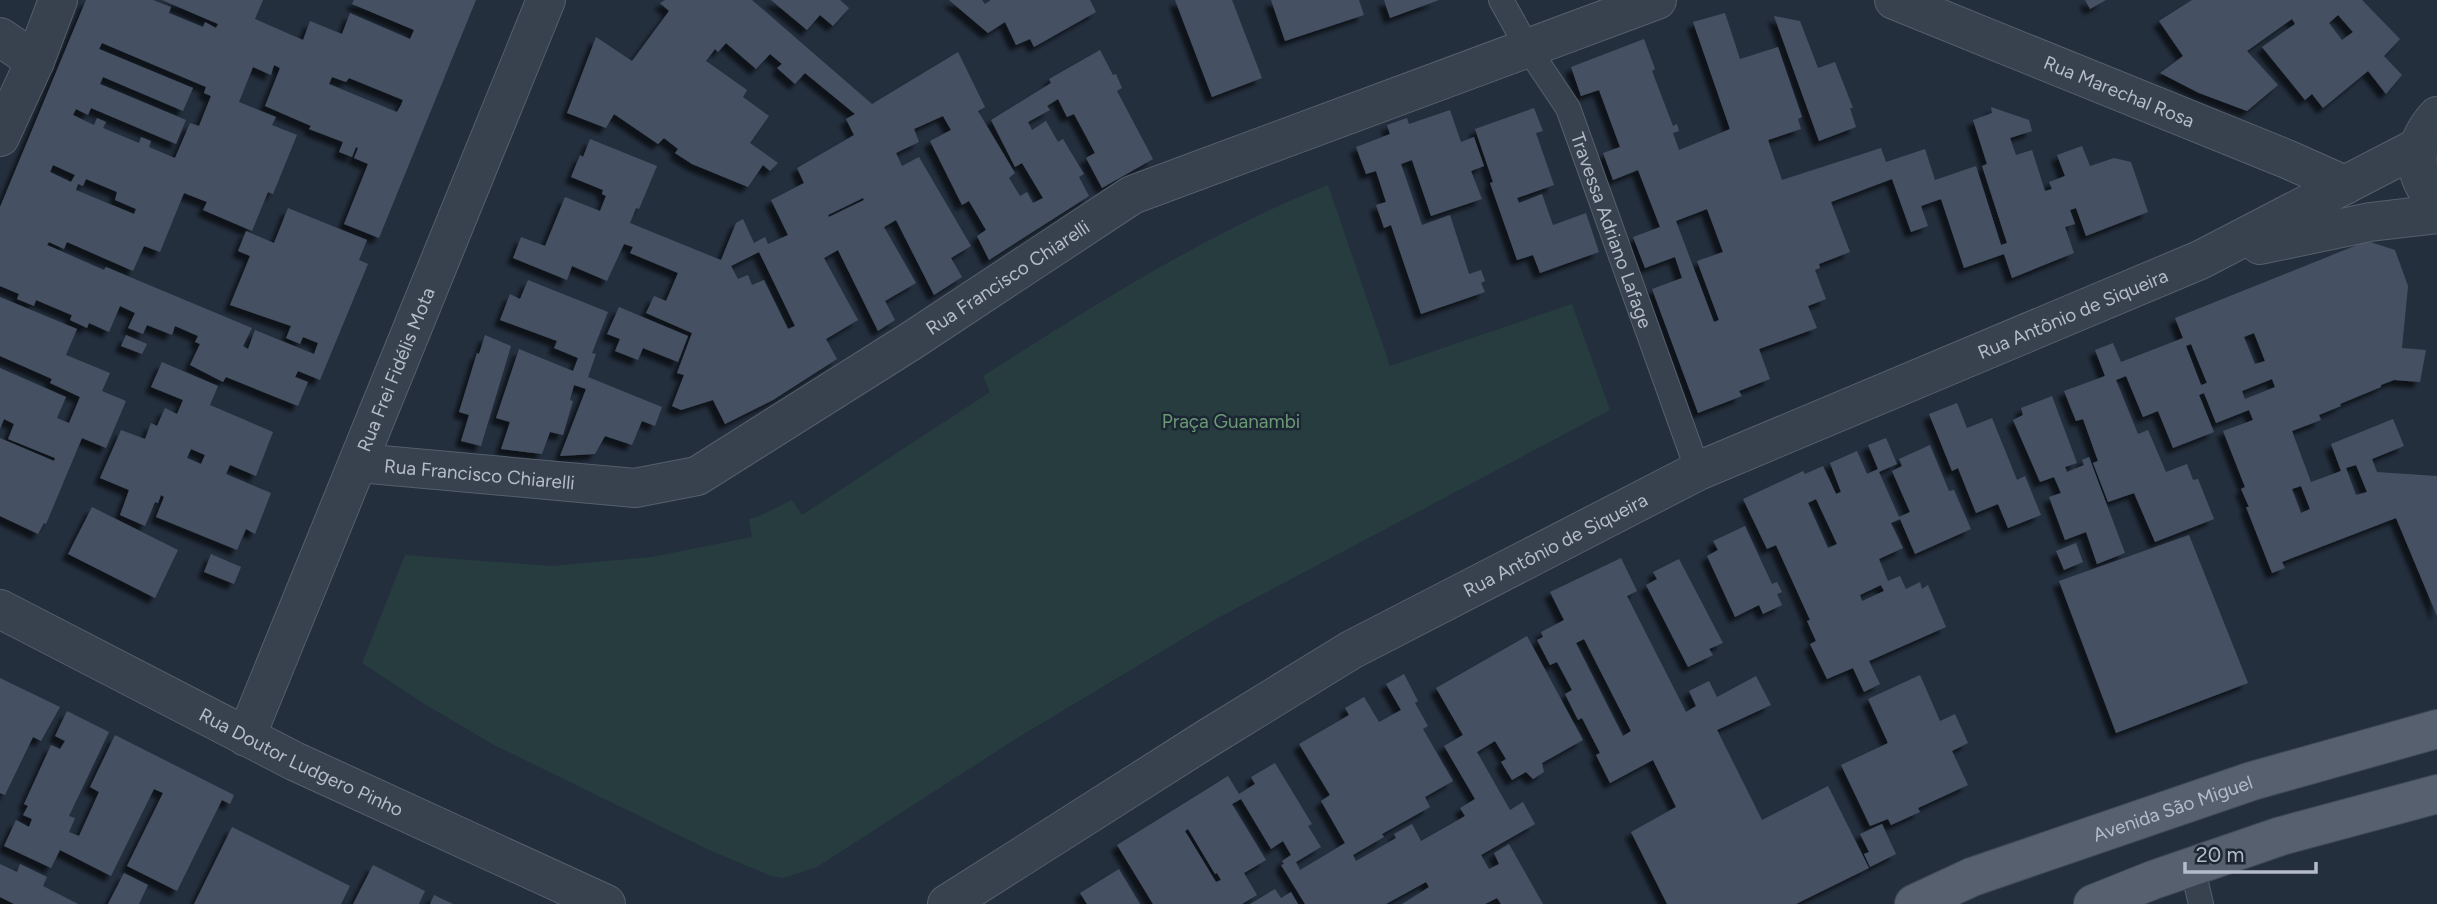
<svg xmlns="http://www.w3.org/2000/svg" width="2437" height="904" font-family="Figtree,sans-serif">
  <defs>
    <filter id="shadow"><feDropShadow dx="-6" dy="6" stdDeviation="2" flood-color="#0009"/></filter>
  </defs>
  <rect width="100%" height="100%" fill="#242f3e"/>
  <path fill="#263c3f" d="M1328,185L1390,366L1572,304L1610,410L1214,620L1017,738L817,867L783,878L771,876L709,850L492,744L423,703L362,663L405,555L551,566L651,557L752,537L749,519L757,517L792,500L802,515L990,392L983,376C1093,306 1206,233 1328,185Z"/>
  <path fill="#455162" fill-rule="evenodd" filter="url(#shadow)" d="M86,0H153L171,7L169,13L203,27L205,22L216,28L218,24L162,0H263L255,19L303,40L310,21L342,34L350,13L410,39L414,30L352,4L354,0H476L379,238L344,224L368,164L354,158L358,148L356,147L352,157L339,152L343,142L309,129L311,126L265,106L280,68L274,65L271,75L253,67L239,102L276,117L272,125L297,135L273,194L268,192L252,231L203,210L207,202L184,193L160,252L144,246L133,271L67,242L64,249L49,242L47,245L104,270L106,267L252,328L243,346L248,349L255,330L314,354L318,343L303,337L300,344L286,338L291,326L230,305L250,256L238,251L246,231L274,243L288,208L367,240L359,260L368,264L320,380L298,371L295,377L308,382L298,406L226,377L223,382L190,365L200,344L195,342L198,336L175,326L172,335L147,325L143,334L128,328L135,313L120,306L109,332L89,323L87,328L70,320L72,315L69,314L36,300L34,306L17,299L19,294L0,286V207ZM102,43L206,87L204,93L211,96L199,126L190,123L175,158L149,147L151,141L141,137L139,143L103,128L106,122L97,118L94,125L73,115L76,109L88,115L91,108L176,144L186,120L100,84L103,77L183,111L193,88L99,49ZM332,77L346,82L349,78L403,100L401,105L397,112L329,84ZM53,165L75,175L71,182L50,172ZM86,179L117,192L115,200L136,209L134,214L76,190L78,184L83,186Z
    M665,0H752L872,104L958,52L985,107L978,111L1015,173L1009,178L1020,196L1027,192L1033,203L1043,198L1022,163L1015,167L991,120L1051,83L1049,79L1100,50L1113,75L1116,74L1122,88L1117,91L1153,159L1102,188L1086,158L1095,153L1074,114L1067,117L1058,99L1047,106L1050,110L1028,122L1032,130L1046,121L1058,142L1063,139L1084,174L1079,177L1089,196L989,260L977,236L986,230L969,201L962,205L930,141L951,130L943,116L914,129L919,142L896,153L902,166L919,157L971,246L951,258L962,277L934,295L896,220L884,227L916,283L885,301L895,320L878,331L838,250L824,258L858,320L826,339L837,359L773,400L725,424L713,400L681,410L672,406L684,375L677,373L692,333L646,313L654,296L666,301L678,273L630,253L633,247L624,244L607,281L572,266L567,280L513,258L521,237L545,246L565,197L600,211L606,196L602,194L603,190L571,177L580,155L583,157L590,139L657,166L639,209L636,208L630,223L721,260L736,223L743,219L754,243L765,237L768,244L788,235L771,200L804,183L797,168L854,135L846,119L855,114L805,73L795,84L777,68L782,64L770,54L756,69L726,43L718,52L715,49L706,61L747,90L743,97L769,116L750,143L778,163L770,171L763,165L748,187L692,164L675,153L678,149L664,138L658,144L614,114L606,128L567,113L596,37L632,61L669,11L660,3ZM863,198L864,200L829,217L828,215ZM759,252L795,326L788,329L764,280L752,285L748,275L738,279L731,266Z
    M771,0H840L849,8L833,26L820,15L807,30Z
    M949,0H982L985,4L991,0H1090L1096,12L1034,47L1030,39L1016,45L1005,22L988,33Z
    M1175,0H1232L1262,78L1212,97Z
    M1271,0H1359L1364,15L1285,41Z
    M1384,0H1439L1390,18Z
    M2085,0H2106L2090,9Z
    M2192,0H2362L2400,39L2384,56L2402,75L2386,94L2368,71L2323,108L2312,94L2305,100L2262,47L2295,24L2292,19L2247,51L2278,85L2247,111L2199,93L2160,73L2183,56L2159,21ZM2338,15L2353,32L2342,40L2329,23Z
    M1725,13L1740,59L1778,47L1802,117L1798,119L1801,129L1768,140L1782,180L1881,148L1886,162L1925,149L1935,180L1976,166L2001,245L2007,243L1982,166L1987,164L1973,120L1992,113L1991,107L2029,120L2032,131L2010,138L2016,155L2032,150L2045,191L2052,189L2049,182L2065,176L2057,155L2082,146L2090,166L2114,158L2131,162L2148,212L2086,236L2076,208L2070,210L2075,224L2065,227L2074,253L2012,278L2004,254L1964,268L1941,199L1921,206L1928,226L1911,232L1892,179L1831,202L1850,252L1819,264L1820,268L1815,270L1826,299L1808,306L1817,328L1759,349L1770,379L1739,391L1742,396L1698,413L1652,289L1682,278L1675,257L1645,268L1633,237L1660,227L1638,170L1613,180L1603,153L1620,147L1599,90L1581,96L1571,67L1644,39L1655,69L1652,71L1673,126L1677,124L1679,131L1673,133L1679,150L1730,129L1693,22ZM1707,209L1723,252L1697,261L1719,320L1714,322L1676,221Z
    M1774,16L1800,21L1818,68L1835,62L1853,108H1850L1856,127L1819,141Z
    M1534,108L1543,131L1536,133L1554,185L1517,198L1519,203L1542,194L1553,225L1586,213L1599,252L1540,273L1533,255L1517,260L1490,183L1493,182L1475,129Z
    M1450,110L1461,142L1474,137L1484,166L1471,171L1482,199L1431,216L1412,160L1401,164L1422,225L1450,215L1469,274L1481,270L1485,281L1481,283L1485,292L1421,314L1391,225L1384,228L1376,205L1386,202L1376,171L1366,174L1356,147L1390,134L1387,125L1407,118L1409,124Z
    M2367,241L2395,250L2408,286L2402,348L2426,350L2420,382L2394,380L2381,385V387L2340,404L2341,406L2319,415L2321,420L2292,431L2311,482L2341,471L2331,444L2393,419L2404,446L2372,459L2377,472L2437,476V616L2396,518L2282,562L2285,568L2272,573L2246,507H2249L2241,489L2245,487L2223,431L2253,420L2249,410L2216,423L2204,393L2199,395L2214,432L2173,448L2158,411L2143,417L2126,376L2116,380L2138,434L2148,430L2166,472L2187,464L2193,480L2198,479L2214,519L2155,542L2134,493L2108,502L2093,463L2098,461L2083,419L2076,421L2064,391L2105,376L2095,350L2113,343L2121,362L2183,338L2175,318ZM2254,333L2265,361L2255,364L2244,337ZM2191,344L2207,383L2201,385L2186,346ZM2272,379L2275,387L2245,399L2242,391ZM2356,465L2367,492L2356,495L2346,468ZM2301,486L2310,509L2301,513L2292,489Z
    M528,280L608,312L592,353L596,354L588,377L662,407L655,426L642,421L632,445L605,436L595,454L560,456L586,389L574,385L570,400L573,401L563,435L550,432L542,454L501,449L510,422L496,418L519,349L573,371L578,358L554,348L557,341L500,320L510,294L520,299Z
    M0,297L77,329L66,355L110,373L102,391L126,401L106,448L82,438L46,524L44,523L38,534L0,516V438L54,461L55,458L8,439L14,424L4,419L0,429V368L66,397L57,418L69,423L80,397L50,383L52,379L0,356Z
    M619,307L688,336L678,362L643,348L638,360L615,351L620,339L607,334Z
    M126,335L147,344L142,354L121,346Z
    M485,335L511,346L481,446L461,441L469,415L459,412L477,353L479,354Z
    M162,362L218,386L210,405L273,432L256,476L230,465L226,474L271,493L255,534L246,529L237,550L156,517L164,497L161,495L158,503L155,502L145,526L120,515L129,490L100,478L121,430L145,439L151,423L157,426L165,408L177,414L183,400L151,387ZM191,449L205,455L201,464L187,458Z
    M2052,396L2077,463L2065,467L2067,472L2084,465L2082,460L2089,457L2125,553L2097,564L2086,532L2065,540L2049,497L2061,493L2054,477L2040,482L2013,420L2023,415L2021,408Z
    M1957,403L1967,428L1992,418L2017,480L2025,476L2041,515L2008,528L1998,504L1976,513L1958,468L1952,471L1929,414Z
    M1886,438L1897,464L1879,472L1899,517L1910,512L1892,471L1902,466L1899,459L1930,445L1949,491L1954,490L1971,529L1915,554L1900,519L1891,523L1903,548L1879,559L1888,581L1900,576L1906,589L1920,582L1922,589L1928,585L1946,627L1869,661L1880,684L1864,692L1853,668L1827,679L1810,644L1816,641L1807,621L1810,620L1776,545L1767,549L1743,499L1803,471L1805,474L1823,466L1836,494L1841,492L1830,463L1857,451L1867,474L1878,469L1868,445ZM1816,499L1837,544L1828,548L1808,503ZM1881,585L1884,591L1862,601L1860,595Z
    M92,507L178,550L155,598L68,554Z
    M1745,526L1772,584L1777,582L1782,592L1777,594L1782,605L1763,614L1759,605L1735,617L1707,556L1718,550L1713,541Z
    M2189,535L2248,683L2116,733L2059,581Z
    M2076,543L2083,562L2064,570L2056,551Z
    M211,554L241,567L234,584L204,572Z
    M1621,558L1637,591L1627,596L1686,712L1696,706L1689,691L1709,681L1717,697L1756,676L1771,705L1717,730L1762,820L1828,786L1869,868L1796,904H1667L1631,832L1676,807L1653,760L1610,783L1596,755L1600,753L1582,718L1578,720L1565,694L1572,690L1557,662L1550,665L1537,640L1543,637L1541,632L1564,620L1550,592ZM1584,639L1631,731L1623,736L1576,643Z
    M1679,559L1723,643L1709,649L1713,655L1688,667L1646,585L1657,579L1653,572Z
    M1527,636L1583,740L1542,763L1544,772L1533,779L1526,772L1512,780L1501,762L1506,759L1495,741L1477,752L1510,810L1523,802L1535,824L1481,855L1489,869L1499,864L1494,853L1509,844L1543,904H1501L1497,898L1485,904H1402L1429,887L1426,882L1386,904H1305L1281,865L1284,864L1282,861L1291,855L1283,841L1271,849L1241,799L1232,804L1266,860L1244,873L1257,895L1242,904H1153L1117,845L1228,776L1239,794L1255,784L1251,777L1275,763L1312,824L1308,826L1321,847L1296,862L1300,870L1345,843L1321,801L1330,795L1299,744L1349,715L1345,708L1364,697L1379,722L1401,710L1386,684L1404,674L1418,701L1415,703L1428,726L1423,729L1453,781L1425,797L1430,807L1382,834L1384,837L1353,855L1356,861L1396,838L1394,834L1412,824L1421,841L1465,816L1460,808L1475,799L1444,746L1463,735L1436,688ZM1188,829L1215,874L1217,873L1221,880L1216,882L1185,831Z
    M1920,675L1940,721L1955,714L1968,743L1952,751L1968,785L1918,808L1920,812L1891,825L1888,819L1870,826L1841,765L1888,743L1868,699Z
    M0,678L60,707L41,741L33,737L5,795L0,793Z
    M67,711L109,732L69,816L75,818L69,832L79,836L99,792L90,787L115,735L234,795L230,804L222,800L177,891L127,866L163,793L154,789L111,876L60,850L51,868L4,846L16,820L29,827L32,819L23,815L28,806L24,804L51,745L60,749L65,741L55,736Z
    M1882,824L1896,854L1870,867L1864,854L1869,852L1860,834Z
    M232,827L350,886L341,904H194Z
    M0,864L17,872L20,864L47,877L43,886L78,904H14L0,897Z
    M373,865L425,891L419,904H353Z
    M1119,869L1140,904H1087L1080,893Z
    M124,873L148,885L139,904H108Z
    M1275,889L1281,898L1291,892L1298,904H1250Z
    M434,895L453,904H430Z"/>
  <g fill="none" stroke-linecap="round" stroke-linejoin="round">
    <g stroke="#565f6c" stroke-width="26">
      <g id="lane">
        <path id="s1" d="M1501,0L1527,47L1568,108L1698,471"/>
        <path d="M2192,866L2201,904"/>
      </g>
    </g>
    <g stroke="#565f6c" stroke-width="40">
      <g id="street">
        <path id="s2" d="M1894,0L2289,160L2345,185"/>
        <path d="M0,37L35,61"/>
        <path d="M2437,116C2411,145 2411,174 2437,203"/>
        <path d="M0,137L35,61L58,0"/>
        <path d="M2260,245L2370,222L2437,214"/>
        <path id="s3" d="M359,463L635,488L697,476L911,341L1132,195L1657,0"/>
        <path id="s4" d="M0,609L294,761L606,904"/>
        <path id="s5" d="M246,737L546,0"/>
        <path id="s6" d="M947,904L1208,738L1351,650L1698,471L2200,260L2418,147"/>
      </g>
    </g>
    <g stroke="#414a57" stroke-width="40">
      <g id="primary">
        <path id="s7" d="M1914,904L1972,877L2252,781L2437,729"/>
        <path d="M2093,904L2153,880L2281,836L2437,794"/>
      </g>
    </g>
    <use href="#lane" stroke="#38414e" stroke-width="24"/>
    <use href="#street" stroke="#38414e" stroke-width="38"/>
    <use href="#primary" stroke="#56606e" stroke-width="38"/>
  </g>
  <g text-anchor="middle" dominant-baseline="central" stroke-width="5" stroke-linejoin="round" paint-order="stroke">
    <g font-size="19" fill="#b4bcc9" stroke="#1d2633">
      <text stroke="none"><textPath href="#s2" startOffset="243">Rua Marechal Rosa</textPath></text>
      <text stroke="none"><textPath href="#s1" startOffset="257">Travessa Adriano Lafage</textPath></text>
      <text stroke="none"><textPath href="#s3" startOffset="709">Rua Francisco Chiarelli</textPath></text>
      <text stroke="none"><textPath href="#s6" startOffset="1274">Rua Antônio de Siqueira</textPath></text>
      <text stroke="none"><textPath href="#s5" startOffset="397">Rua Frei Fidélis Mota</textPath></text>
      <text stroke="none"><textPath href="#s3" startOffset="121">Rua Francisco Chiarelli</textPath></text>
      <text stroke="none"><textPath href="#s6" startOffset="707">Rua Antônio de Siqueira</textPath></text>
      <text stroke="none"><textPath href="#s4" startOffset="338">Rua Doutor Ludgero Pinho</textPath></text>
      <text stroke="none"><textPath href="#s7" startOffset="276">Avenida São Miguel</textPath></text>
    </g>
    <g font-size="19" fill="#6b9a76" stroke="#1d2633">
      <text x="1231" y="421">Praça Guanambi</text>
    </g>
  </g>
  <path d="M2185 862v10h131v-10" fill="none" stroke="#b4bcc9" stroke-width="3.5"/>
  <text x="2196" y="862" font-size="21" fill="#b4bcc9" stroke="#1d2633" stroke-width="5" paint-order="stroke">20 m</text>
</svg>
